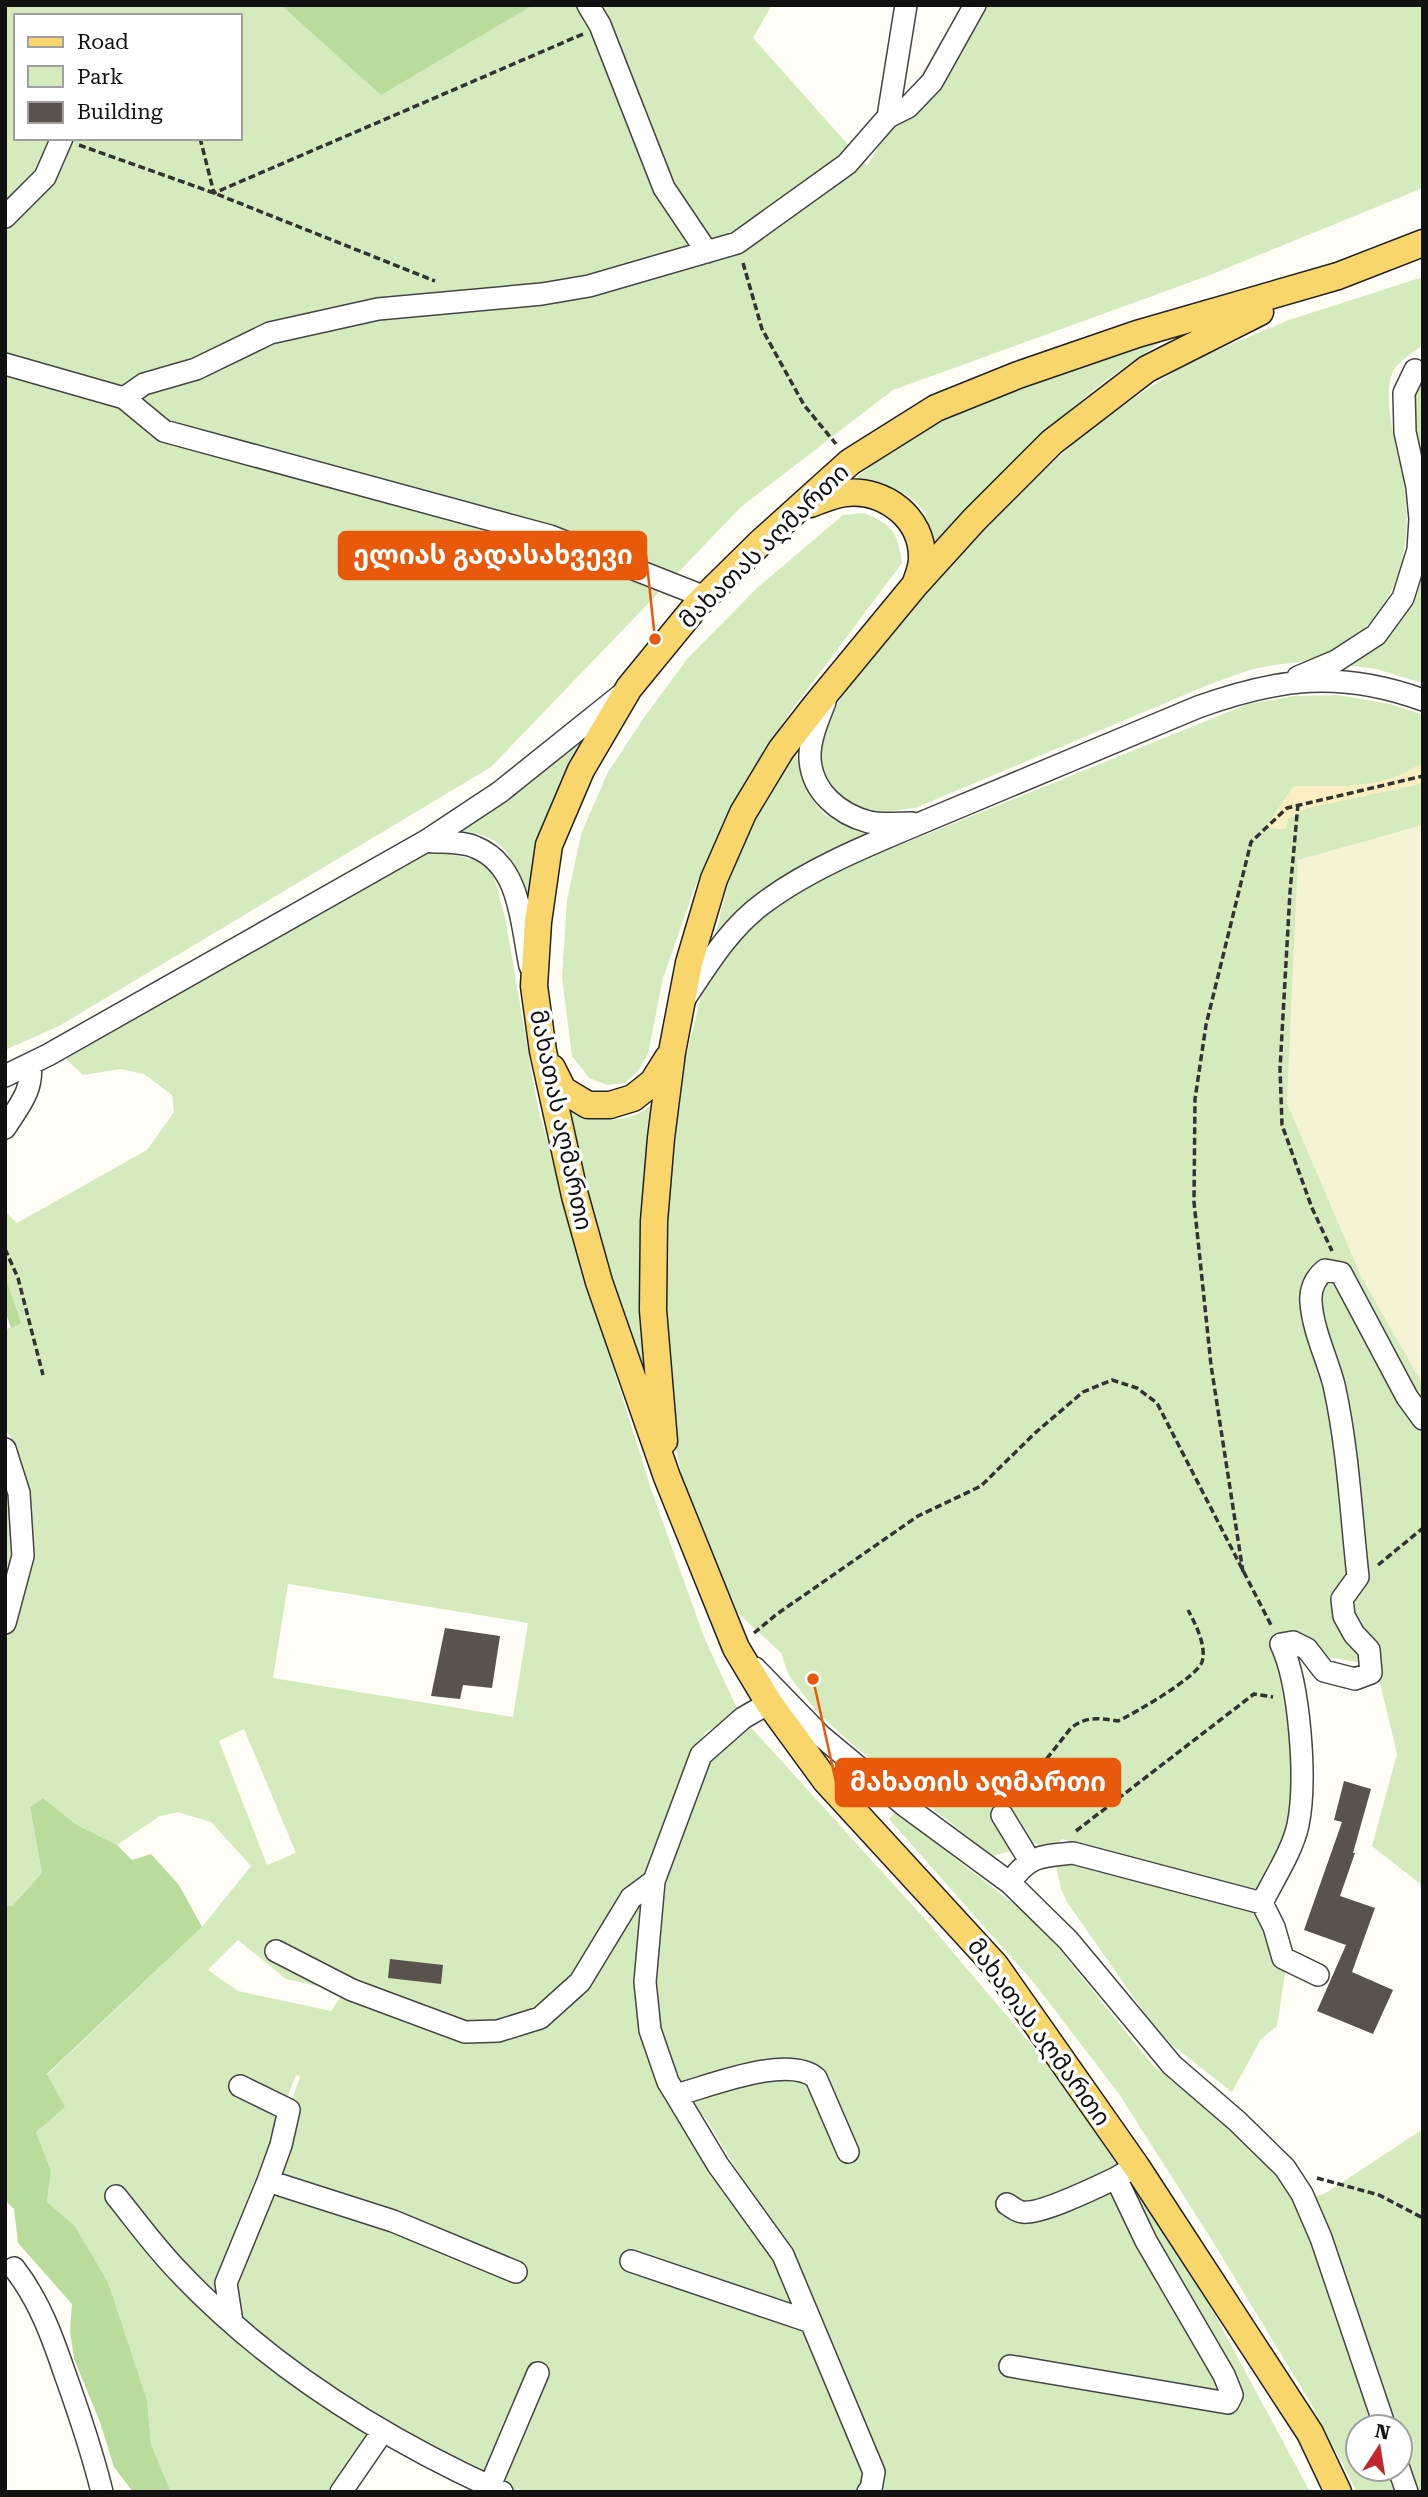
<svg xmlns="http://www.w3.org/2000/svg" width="1428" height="2497" font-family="'Roboto Serif','Noto Sans Georgian',serif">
  <rect width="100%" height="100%" fill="#fffdf5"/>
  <path fill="#f6f3d4" d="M1423,825V1385L1361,1276L1287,1103L1298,860Z"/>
  <path fill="#d5ebbd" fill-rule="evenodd" d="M5,5H772L753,38L867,166L962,5H1423V188L1210,275L893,390L741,507L491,767L59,1026L5,1050ZM16,16H240V138H16Z
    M1423,277V345C1414,352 1400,360 1394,370C1380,395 1398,452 1403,479C1416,548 1396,618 1331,653C1309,664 1286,662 1263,667C1246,670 1229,678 1213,683L915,808L877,813L847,806L826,782L816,755L822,728L855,677L928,582L1018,494L1094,425L1188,362L1289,320Z
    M1163,341C1144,354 1124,367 1105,381C1043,430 987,487 933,545C930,535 929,521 924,512C911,491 880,481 857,477L897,445L1061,346Z
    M1419,384L1423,388V464L1413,425L1414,403Z
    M864,513C893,525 898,533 902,563L786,718L736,798L696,884L663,978L648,1054L638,1071L625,1083L607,1085L589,1078L572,1056L562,977L567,900L581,834L608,772L643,719L687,659L757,588L843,515Z
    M1423,576V683L1376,669L1347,665L1386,641L1415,601Z
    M1338,695L1390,704L1423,715V764C1412,768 1403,775 1393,778C1360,788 1328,787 1294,786L1266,827L1285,829L1288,818L1307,808L1423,783V825L1298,860L1287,1103L1361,1276L1423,1385V1892L1419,1883L1372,1846L1397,1754L1375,1662H1356L1302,1652L1281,1658L1294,1716L1292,1828L1260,1886L1249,1892L1062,1839C1047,1855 1034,1845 1023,1831L1011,1851L992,1856L851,1743L818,1713L789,1676L781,1653L738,1613L697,1517L690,1515L668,1411L656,1312L674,1104L701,997L714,963L741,928L821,877L1248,704L1294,696Z
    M606,714L529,914C524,888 515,850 489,838C477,832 463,833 450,833L537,776Z
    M795,751C812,818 826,827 895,832L715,938C722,908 728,878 739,849C752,814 774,781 795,751Z
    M434,851L476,860L492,870L505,917L538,1108L594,1306L651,1489L704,1637L740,1715L705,1732L664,1835L650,1888L651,2063L768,2222L706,2119L671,2080L653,2030L658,1881L715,1743L747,1723L924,1918L1045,2061L1118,2164L1132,2178L1203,2293L1310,2492H502L383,2431L341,2492H171L151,2444L147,2400L108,2282L75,2226L47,2202L51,2170L36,2132L47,2075L202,1927L251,1866L211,1822L178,1812L160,1816L117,1845L77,1825L43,1798L30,1807L42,1873L12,1906L5,1905V1644L18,1605L31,1548V1509L13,1440L5,1429V1330L20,1323L5,1276V1211L17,1223L147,1150L174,1112L172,1095L144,1074L121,1069L83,1075L66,1059L421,854ZM288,1584L528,1623L513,1717L273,1678ZM244,1729L296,1853L267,1865L219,1741ZM238,1940L286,1979L344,1992L331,2011L238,1991L208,1970ZM296,2075L300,2077L226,2283L231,2321L218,2276Z
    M657,1100L646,1386C615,1294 588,1202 565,1107C600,1121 627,1128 657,1100Z
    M5,1478L15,1508L17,1552L5,1596Z
    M898,1809L924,1834L1038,1923L1152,2064L1230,2127L1281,2176L1297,2202L1326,2193L1423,2129V2492H1357L1310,2402L1210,2237L1119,2094L1034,1983L889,1819ZM1358,2427H1400V2469H1358Z
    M1063,1859L1229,1898L1259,1913L1286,1967L1277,2026L1261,2039L1232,2092L1172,2045L1148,2018L1067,1902L1061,1889L1055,1861Z"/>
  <path fill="#b9dc9c" d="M281,5H533L381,95Z
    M5,1276L21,1323L11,1328L5,1311Z
    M43,1798L77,1825L117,1845L132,1860L151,1854L179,1885L202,1927L47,2074L65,2107L36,2132L51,2170L47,2202L75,2226L108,2282L147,2400L151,2444L171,2492H133L114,2467L100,2422L74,2359L70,2331L72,2304L18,2243L14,2209L5,2200V1905L12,1906L42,1873L30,1807Z"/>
  <path fill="#fbeec1" d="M1423,764V783L1308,808L1288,818L1286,829L1266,828L1294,786C1328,787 1360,788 1393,778C1403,775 1412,768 1423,764Z"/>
  <path fill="#5a524d" d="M445,1628L500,1636L492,1688L463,1685L460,1699L431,1696Z
    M1344,1781L1371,1789L1353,1853H1355L1340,1896L1375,1908L1352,1972L1393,1990L1373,2034L1317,2011L1346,1945L1304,1930L1342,1822L1334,1820Z
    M390,1959L443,1965L441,1984L388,1978Z"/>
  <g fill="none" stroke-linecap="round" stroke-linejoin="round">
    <g stroke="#444" stroke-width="24">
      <path id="minor" d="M588,5L600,25L664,188L707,252
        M888,117L908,107L932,82L975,5
        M5,217L45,177L62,138
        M5,364L124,398
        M705,597L550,536L164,431L124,398L144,384L196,369L270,333L378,309L542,294L589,286L737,243L847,164L888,117L906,5
        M1298,677L1336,661L1376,635L1403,598L1418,550L1420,519L1417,487L1405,432L1404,393L1415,370
        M825,702C818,720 809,740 810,759C812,792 839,814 869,822C882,825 898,823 912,823
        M426,841C441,843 461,841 475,847C521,865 521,924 530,966
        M684,1000C708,964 730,927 765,902C816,864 888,837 947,812C1031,777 1114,742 1198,707C1279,678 1340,670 1423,700
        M5,1076L48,1055L426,841L500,792L621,695
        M5,1128C18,1107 34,1090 30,1064
        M5,1449L19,1493L23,1556L5,1623
        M755,1668L821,1736L904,1805L1010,1883L1068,1940L1172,2065L1237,2121L1285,2168L1302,2194L1321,2238L1385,2427
        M769,1703L743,1718L701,1755L654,1881L645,1982L650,2030L668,2082L676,2095L718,2165L783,2255L874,2472L871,2489L868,2492
        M1002,1815L1030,1861
        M1010,1883C1028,1855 1043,1856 1073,1853L1262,1903
        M276,1951L352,1990L465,2032L498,2031L540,2018L580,1982L631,1898L654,1881
        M1318,1975L1283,1958L1274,1927L1262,1903C1274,1878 1292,1852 1298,1825C1307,1781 1300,1684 1281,1644L1293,1642L1307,1649L1324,1671L1355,1679L1371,1673L1369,1650L1354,1634L1344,1616L1342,1599L1358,1577C1351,1513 1348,1448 1334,1385C1327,1358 1313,1331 1311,1302C1310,1290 1315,1278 1325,1270L1341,1273L1407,1397L1423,1419
        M676,2095C710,2086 788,2054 816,2078L848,2152
        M268,2181L393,2221L516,2272
        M116,2196C137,2222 157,2250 181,2274C270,2368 385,2439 502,2492
        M1007,2204C1012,2207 1016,2211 1022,2212C1040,2215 1097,2187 1116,2178
        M631,2261L811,2322
        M14,2268C39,2300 52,2336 65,2374C79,2413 92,2451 102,2492
        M232,2322L226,2283L268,2181L281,2145L289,2110L240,2086
        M1010,2366L1228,2403L1232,2395L1224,2375L1146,2241L1116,2178L1136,2166
        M1399,2469L1407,2492
        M490,2486L538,2373
        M341,2492L383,2431"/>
    </g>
    <g stroke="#222" stroke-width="29">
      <path id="major" d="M810,504C821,500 834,494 846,493C885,489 923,518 922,559C922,567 918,577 915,585
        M552,1068L563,1090L588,1105H610L633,1098L653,1082L668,1058
        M664,1441L653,1310L654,1221L661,1138L672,1052L689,963L714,879L743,813L781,750L816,705L915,585L974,520L1052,442L1147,369L1260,312
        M1338,2492L1310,2433L1136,2166L995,1965L826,1781L769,1703L736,1648L667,1477L599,1282L575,1196L543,1051L534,986L538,922L549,845L581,770L629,688L697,605L760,543L850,462L936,408L1018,375L1137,334L1338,276L1423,243"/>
    </g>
    <path stroke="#333" stroke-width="3.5" stroke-dasharray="7 3.5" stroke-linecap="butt" d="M200,138L214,193L583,34
      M79,145L214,193L435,281
      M743,263L762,329L804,405L836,444
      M1298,804L1290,892L1280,1069L1282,1125L1312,1208L1332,1251
      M5,1249L18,1278L43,1375
      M1378,1565L1423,1528
      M1243,1572L1211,1365L1194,1202L1195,1099L1206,1025L1251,842L1287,808L1423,776
      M754,1633L777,1614L918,1516L981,1486L1035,1433L1083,1392L1112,1380L1137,1388L1157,1403L1272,1627
      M1014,1800L1071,1728C1086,1716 1099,1718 1118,1721C1135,1713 1196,1678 1202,1662C1207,1646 1195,1623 1188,1610
      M1076,1831L1254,1694L1273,1697
      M1317,2178L1379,2195L1423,2218"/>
    <use href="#minor" stroke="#fff" stroke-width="21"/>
    <use href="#major" stroke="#f9d66b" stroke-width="26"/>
  </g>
  <g text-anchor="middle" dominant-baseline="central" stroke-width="7" stroke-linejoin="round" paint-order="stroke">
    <g font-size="24" fill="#111" stroke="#fff">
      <text transform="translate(764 546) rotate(-44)">მახათას აღმართი</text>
      <text transform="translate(561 1120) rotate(78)">მახათას აღმართი</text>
      <text transform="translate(1039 2032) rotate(54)">მახათას აღმართი</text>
    </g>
  </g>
  <path fill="none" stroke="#e8590c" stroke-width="2.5" d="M655 639L646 555M813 1679L836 1782"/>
  <g fill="#e8590c" stroke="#fff" stroke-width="2.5">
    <circle cx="655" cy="639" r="7"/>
    <circle cx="813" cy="1679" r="7"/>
  </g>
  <g fill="#e8590c" stroke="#e8590c" stroke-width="2.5">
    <rect x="339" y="532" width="307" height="47" rx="7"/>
    <rect x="836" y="1759" width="284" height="47" rx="7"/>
  </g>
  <g font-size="26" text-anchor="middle" font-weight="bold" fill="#fff">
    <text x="493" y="564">ელიას გადასახვევი</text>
    <text x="978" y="1791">მახათის აღმართი</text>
  </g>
  <rect width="1428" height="2497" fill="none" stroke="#111111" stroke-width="14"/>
  <rect x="14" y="14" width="228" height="126" fill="#ffffff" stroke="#a0a0a0" stroke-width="2"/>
  <rect x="28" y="37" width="35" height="10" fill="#f9d66b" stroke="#a0a0a0" stroke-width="2"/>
  <text x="77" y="49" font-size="21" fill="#111111">Road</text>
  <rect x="28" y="66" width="35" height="21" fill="#d5ebbd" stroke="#a0a0a0" stroke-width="2"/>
  <text x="77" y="84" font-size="21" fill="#111111">Park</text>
  <rect x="28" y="102" width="35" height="21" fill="#5a524d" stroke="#a0a0a0" stroke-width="2"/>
  <text x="77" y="119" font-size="21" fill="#111111">Building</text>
  <g transform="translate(1379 2448) rotate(12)"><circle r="33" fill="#ffffff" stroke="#a0a0a0" stroke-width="2"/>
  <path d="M0-5L12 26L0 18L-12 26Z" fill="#c4262e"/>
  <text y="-10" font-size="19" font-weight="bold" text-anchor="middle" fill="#111111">N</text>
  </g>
</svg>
